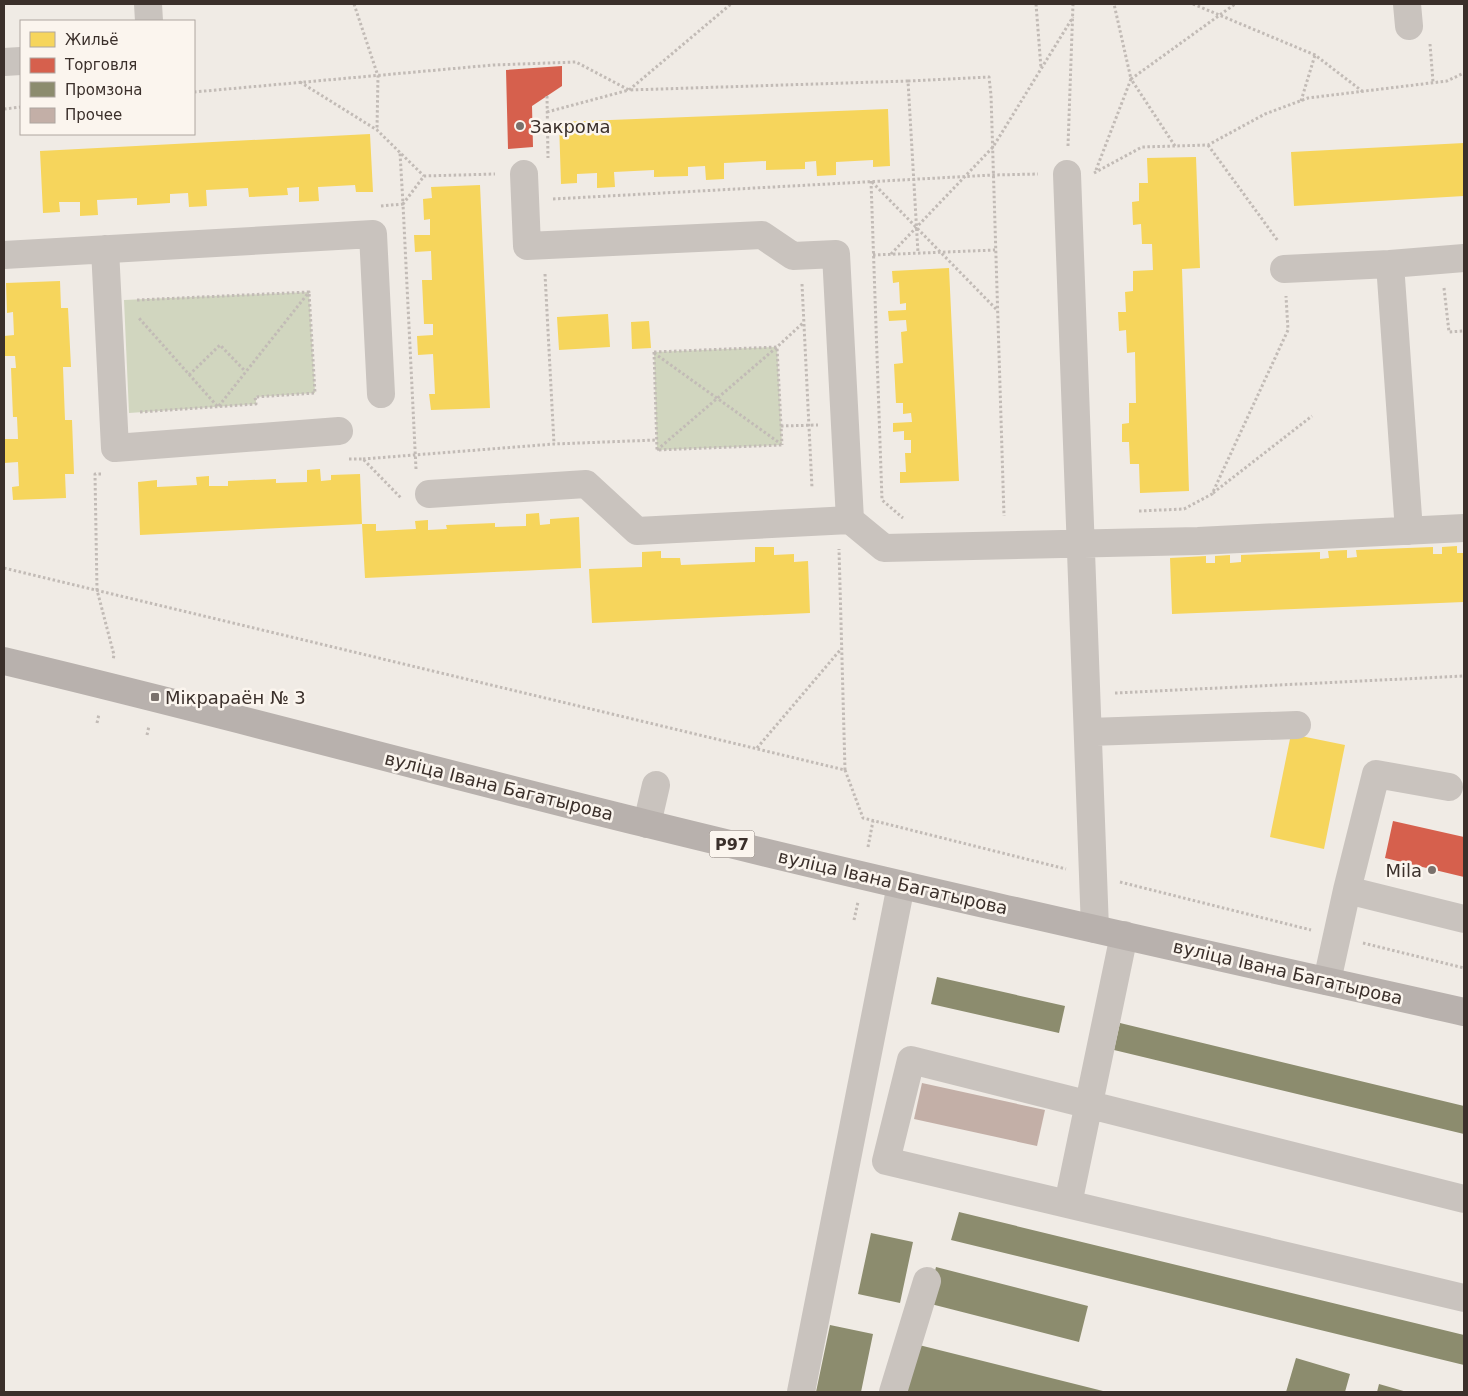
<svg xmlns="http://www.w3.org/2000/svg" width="1468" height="1396" font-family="'DejaVu Sans',sans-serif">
  <rect width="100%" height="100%" fill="#f0ebe5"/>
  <path fill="#d1d6bf" d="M309,292L315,393L256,397V404L129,413L124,300Z
    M777,347L782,445L657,450L654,352Z"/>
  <path fill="#f6d55c" d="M888,109L890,166L873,167V160L836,162V175L817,176L816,161L805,162V169L766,170V161L724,163V179L706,180L705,166L688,167V176L654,177V170L614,172L615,187L597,188V173L577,174V183L561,184L559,122Z
    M370,134L373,192H356L355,185L318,187L319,201L299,202V187L287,188L288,195L249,197L248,188L206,190L207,206L189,207L188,193L170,194V203L137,205V198L97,200L98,215L80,216V202H59L60,212L43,213L40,151Z
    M1464,143V196L1294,206L1291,152Z
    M1196,157L1200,268L1182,269L1189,491L1140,493L1139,464H1130L1129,442H1122V424L1129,423V403H1136L1135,352L1127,353L1126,330L1119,331L1118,312H1126L1125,292L1133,291V271L1153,270L1152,244H1142L1141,224L1133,225L1132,202L1139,201V183H1148L1147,158Z
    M480,185L490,408L431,410L429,394H435L433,354L418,355L417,336L433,335V324H424L422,280H432L431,251L415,252L414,235H430V219L424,220L423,199L432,198L431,187Z
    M949,268L959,481L900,483V472H906L905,453H911V440H904V431L893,432V423L912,422L911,413L903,414V403H896L894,364L903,363L901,332L907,331L906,320L889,321L888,311L906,310V303L900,304L899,282L893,283L892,271Z
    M60,281L61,308H68L71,367H63L65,420H72L74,474H65L66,498L13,500L12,487L19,486L18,462L4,463V439H18L17,417H13L11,368H16L15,356H4V336L14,335L13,312L7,313L6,283Z
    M608,314L610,347L559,350L557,317Z
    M649,321L651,348L632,349L631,322Z
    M320,469L321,481L331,480V475L360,474L362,524L140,535L138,482L157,480V487L197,485L196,477L209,476V486H228V481L276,479V483L307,482V470Z
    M539,513L540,525L550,524V519L579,517L581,568L365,578L362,524H376V531L416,529L415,521L428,520V530L447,529L446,525L495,523V527L526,526V514Z
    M1457,546V553H1464V602L1172,614L1170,558L1206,556V563H1215V556L1230,555V563L1241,562V555L1320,552V559L1329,558L1328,551L1347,550V558L1357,557L1356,550L1433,547V554H1442V547Z
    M755,547H774V555L794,554V562L808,561L810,613L592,623L589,569L642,567V552L661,551V558H680L681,565L755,562Z
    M1291,734L1345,745L1324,849L1270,837Z"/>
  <path fill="#d6604d" d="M562,66V86L532,106L533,147L508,149L506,70Z
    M1393,821L1464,837V877L1385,858Z"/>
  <path fill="#8c8c6e" d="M937,977L1065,1006L1059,1033L931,1004Z
    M1120,1023L1464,1106V1134L1114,1050Z
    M959,1212L1464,1335V1365L951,1240Z
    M871,1233L913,1242L900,1303L858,1294Z
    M936,1267L1088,1306L1079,1342L927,1303Z
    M830,1325L873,1334L861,1392H816Z
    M915,1344L1107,1392H903Z
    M1296,1358L1350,1374L1345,1392H1286Z
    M1379,1384L1407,1392H1377Z"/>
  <path fill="#c3afa7" d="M922,1083L1045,1110L1037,1146L914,1119Z"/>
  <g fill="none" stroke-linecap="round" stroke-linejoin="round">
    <path stroke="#c2bbb6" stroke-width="3" stroke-dasharray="2.5 2.5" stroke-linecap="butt" d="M354,4L378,76L377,129
      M1036,4L1041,68
      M1193,4L1315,55L1362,91
      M1430,44L1433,82
      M908,81L989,77L991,95L1004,516
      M300,82L377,130L424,176
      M194,92L493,65L576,62L629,90L908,81L918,253
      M547,96L548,158
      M1301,101L1315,55
      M4,109L21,107
      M547,112L629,90L731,4
      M1208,145L1278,241
      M1068,146L1073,4
      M1175,146L1131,79L1235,4
      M1096,170L1131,79L1114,4
      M1094,173L1142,147L1208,145L1265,114L1308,98L1447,81L1464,73
      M871,181L882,500L903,518
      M872,182L997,310
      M553,199L993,175L1038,174
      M381,206L403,204L400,153
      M891,254L993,147L1073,17
      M873,255L995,250
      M545,274L554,444
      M802,284L812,488
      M1444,288L1449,332L1464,331
      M137,300L309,292L218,407L138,317
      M654,352L657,450L782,445
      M654,352L777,347L804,322
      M654,353L781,444
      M189,375L220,345L245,371
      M140,412L256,404L255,397L315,393L309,292
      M781,426L818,425
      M657,450L777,347L782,445
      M349,459H363L401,498
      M363,459L554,444L656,440
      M416,469L403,204L424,176L495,174
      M101,474H95L97,590L114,655L113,660
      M1213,493L1312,416
      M1139,511L1184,509L1212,494L1288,330L1286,296
      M4,568L845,770L839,549
      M1115,693L1464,676
      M97,723L99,714
      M147,735L149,726
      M757,748L841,649
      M845,770L863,818L1066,869
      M868,847L873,821
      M1120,882L1311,930
      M854,920L858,902
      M1363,943L1464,968"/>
    <path stroke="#c9c3be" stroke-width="28" d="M148,4L149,21
      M1407,4L1409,26
      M4,62L21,61
      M524,174L527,246L762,235L793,256L836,254L850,520
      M1067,174L1095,929
      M105,249L115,448L339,431
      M4,255L373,234L381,394
      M1284,269L1390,264
      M429,494L586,484L637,531L850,520L884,548L1198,541L1464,528
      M1409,531L1390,264L1464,258
      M1089,732L1297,725
      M647,824L656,785
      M1347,890L1376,774L1449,787
      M1327,981L1347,890L1464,919
      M1464,1199L911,1060L886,1161L1464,1298
      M1068,1204L1124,935
      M801,1392L901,885
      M893,1392L927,1281"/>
    <path stroke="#b8b1ad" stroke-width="28" d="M4,661C219,712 433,771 648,824C919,891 1192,951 1464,1012"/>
  </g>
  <g fill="#7a716c" stroke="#fbf5ee" stroke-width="2">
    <circle cx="520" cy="126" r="5"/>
    <rect x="150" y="692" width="10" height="10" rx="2.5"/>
    <circle cx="1432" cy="870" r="5"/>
  </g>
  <g text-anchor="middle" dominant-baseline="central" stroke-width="5" stroke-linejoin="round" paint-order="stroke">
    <rect fill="#fbf5ee" stroke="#756b66" stroke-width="1" x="709.5" y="830.5" width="45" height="27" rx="4"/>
    <g font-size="16" font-weight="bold" fill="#3b302b">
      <text x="732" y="844">Р97</text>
    </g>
    <g font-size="18" fill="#3b302b" stroke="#fbf5ee" text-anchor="start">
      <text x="530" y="126">Закрома</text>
      <text x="165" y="697">Мікрараён № 3</text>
      <text x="1422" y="870" text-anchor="end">Mila</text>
    </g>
    <g font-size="18" fill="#3b302b" stroke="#fbf5ee">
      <text transform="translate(499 786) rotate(14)">вуліца Івана Багатырова</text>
      <text transform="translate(893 882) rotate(13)">вуліца Івана Багатырова</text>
      <text transform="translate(1288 972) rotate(13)">вуліца Івана Багатырова</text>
    </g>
  </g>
  <rect width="1468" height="1396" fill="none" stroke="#3b302b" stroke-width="10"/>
  <rect x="20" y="20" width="175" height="115" fill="#fbf5ee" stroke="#aea6a0"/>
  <rect x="30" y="32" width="25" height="15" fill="#f6d55c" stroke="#aea6a0"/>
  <text x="65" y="45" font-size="15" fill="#3b302b">Жильё</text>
  <rect x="30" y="58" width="25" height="15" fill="#d6604d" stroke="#aea6a0"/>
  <text x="65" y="70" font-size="15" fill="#3b302b">Торговля</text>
  <rect x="30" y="82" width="25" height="15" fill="#8c8c6e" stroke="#aea6a0"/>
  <text x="65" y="95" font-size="15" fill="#3b302b">Промзона</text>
  <rect x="30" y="108" width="25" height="15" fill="#c3afa7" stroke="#aea6a0"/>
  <text x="65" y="120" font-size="15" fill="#3b302b">Прочее</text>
</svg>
